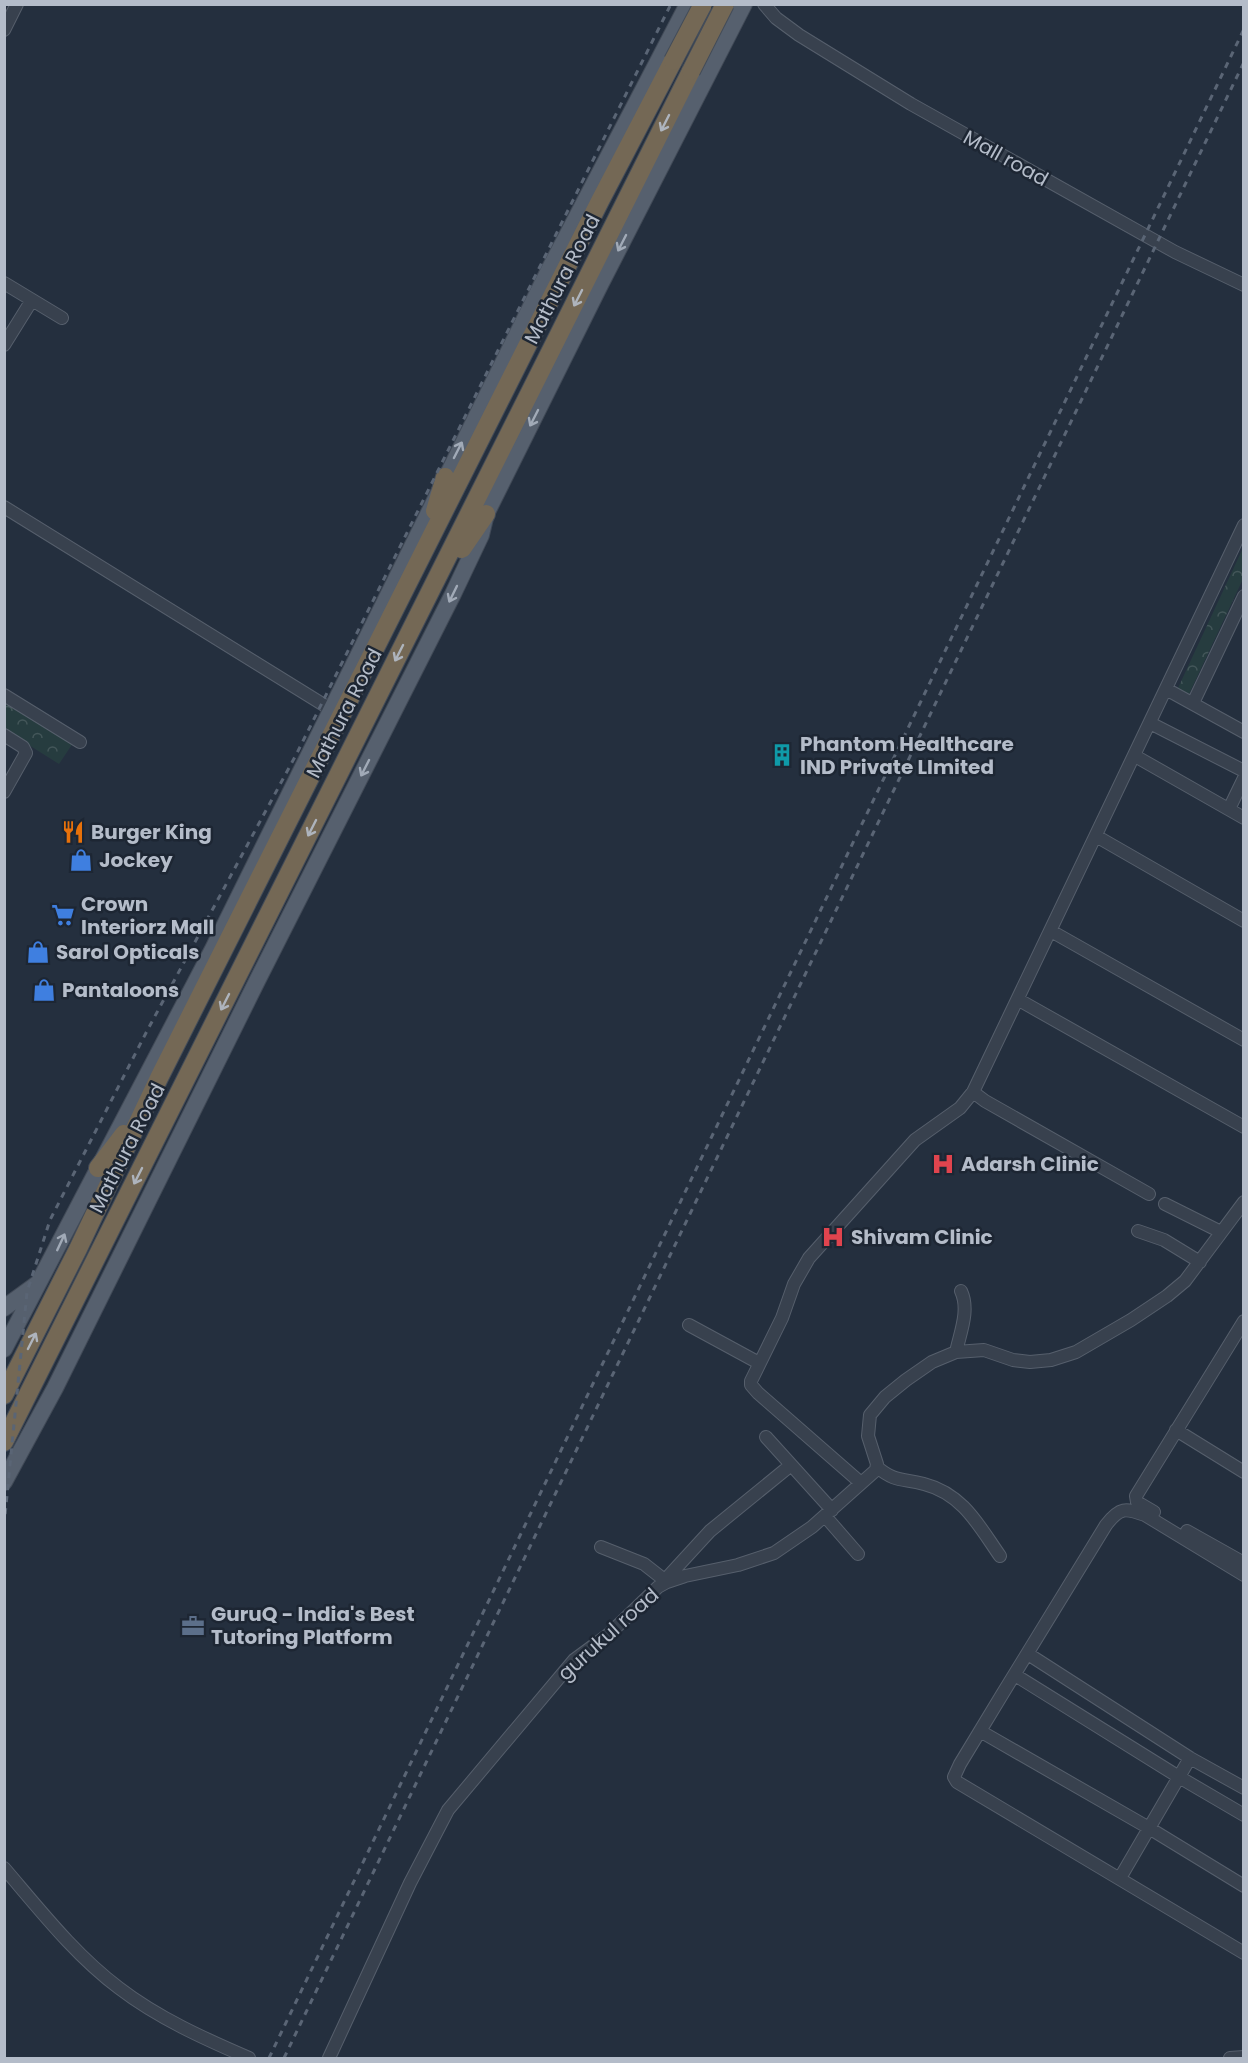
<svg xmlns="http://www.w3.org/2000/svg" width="1248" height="2063" font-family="Poppins,sans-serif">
  <defs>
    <pattern id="forest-crowns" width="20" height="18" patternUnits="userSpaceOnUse" patternTransform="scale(1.5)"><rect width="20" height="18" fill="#263c3f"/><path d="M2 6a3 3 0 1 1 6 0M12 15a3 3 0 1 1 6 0" fill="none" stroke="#435659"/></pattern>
  </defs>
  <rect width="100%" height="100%" fill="#242f3e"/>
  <path fill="url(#forest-crowns)" d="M1243,548V579L1189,694L1178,688Z
    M4,701L73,743L59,764L5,730Z"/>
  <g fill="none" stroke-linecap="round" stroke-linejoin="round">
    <g stroke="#565f6c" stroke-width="14">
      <path id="minor" d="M764,4L776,18L799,35L911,104L1175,252L1244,285
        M4,30L17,4
        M4,283L62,318
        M4,345L32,300
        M4,507L332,710
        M1166,689L1244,732
        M4,695L80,742
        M1193,703L1244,596
        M1150,723L1244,771
        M4,735L23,747L26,753L4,792
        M1135,756L1244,818
        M1229,809L1244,778
        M1096,836L1244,921
        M1051,931L1244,1040
        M1019,1000L1244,1127
        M973,1092L985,1101L1149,1194
        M1165,1204L1221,1232
        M1138,1231L1164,1240L1200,1262
        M689,1325L759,1363
        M956,1352C960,1333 970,1310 961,1291
        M1176,1430L1244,1472
        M766,1437L832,1510
        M877,1467C896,1483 903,1478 924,1484C963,1494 979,1526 1000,1556
        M861,1483L758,1393L751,1385V1381L782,1318L794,1284L809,1258L915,1140L960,1108L973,1092L1244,525
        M1154,1512L1137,1502L1136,1496L1244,1321
        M825,1516L858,1554
        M1187,1531L1244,1563
        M601,1547L644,1564L667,1582
        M1244,1575L1145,1515C1125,1508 1120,1507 1106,1525L1003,1693L960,1764L954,1777L957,1782L1244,1953
        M665,1580L710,1531L791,1465
        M1028,1654L1190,1758L1244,1788
        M1015,1675L1179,1777L1244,1815
        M980,1731L1149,1828L1244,1886
        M4,1868C40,1910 75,1955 119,1988C158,2018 205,2039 249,2058
        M1120,1878L1190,1758
        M329,2058L410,1883L448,1810L574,1660L608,1635L658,1587L667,1582L685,1576L738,1565L774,1553L812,1527L876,1470L877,1464L868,1436L870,1415L885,1397L906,1380L932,1362L956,1352L984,1350L1013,1360L1030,1362L1051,1360L1076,1352L1131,1320L1167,1296L1185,1281L1244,1202
        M1230,2058L1244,2057"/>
    </g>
    <g stroke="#414a57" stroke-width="18">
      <path id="major" d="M4,1308L37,1284
        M4,1349L213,949L549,270L688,4
        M4,1482L55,1388L257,981L453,594L481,535L486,514L600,285L744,4"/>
    </g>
    <g stroke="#434c59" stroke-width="20">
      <path id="highway" d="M435,511L445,477
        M462,549L486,514
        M98,1168L124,1134
        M4,1395L78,1249L159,1078L600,201L673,61
        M4,1442L691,71"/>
    </g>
    <use href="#minor" stroke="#38414e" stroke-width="12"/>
    <use href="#major" stroke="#56606e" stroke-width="16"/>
    <use href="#highway" stroke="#746855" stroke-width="18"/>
    <path stroke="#5a6575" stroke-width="3" stroke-dasharray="6 6" stroke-linecap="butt" d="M4,1526L27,1292L50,1220L148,1029L297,753L671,4
      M269,2058L1244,29
      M284,2058L1244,62"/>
    <g stroke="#434c59" stroke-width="20" stroke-linecap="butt">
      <path id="highway-bridge" d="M673,61L703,4
        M691,71L725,4"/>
    </g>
    <use href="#highway-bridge" stroke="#746855" stroke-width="18"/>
  </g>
  <defs><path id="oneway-shaft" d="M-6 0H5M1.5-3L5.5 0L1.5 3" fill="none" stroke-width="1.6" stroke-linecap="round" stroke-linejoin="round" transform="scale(1.5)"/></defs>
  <g stroke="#aeb4bd">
    <use href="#oneway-shaft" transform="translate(665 123) rotate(117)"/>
    <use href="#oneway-shaft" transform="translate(578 298) rotate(117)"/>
    <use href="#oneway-shaft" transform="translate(399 653) rotate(117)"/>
    <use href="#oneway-shaft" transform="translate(312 828) rotate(117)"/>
    <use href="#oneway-shaft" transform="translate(225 1002) rotate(117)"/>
    <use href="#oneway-shaft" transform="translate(138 1176) rotate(117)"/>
    <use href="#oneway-shaft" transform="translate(32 1341) rotate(-63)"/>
  </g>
  <g stroke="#a1aab7">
    <use href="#oneway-shaft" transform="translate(622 243) rotate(117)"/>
    <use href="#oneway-shaft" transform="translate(534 418) rotate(117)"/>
    <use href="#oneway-shaft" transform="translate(458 450) rotate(-63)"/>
    <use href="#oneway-shaft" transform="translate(453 594) rotate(116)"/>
    <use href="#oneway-shaft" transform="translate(365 768) rotate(117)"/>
    <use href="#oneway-shaft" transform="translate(61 1242) rotate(-65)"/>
  </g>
  <defs>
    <g id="building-bare" transform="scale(1.8)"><path d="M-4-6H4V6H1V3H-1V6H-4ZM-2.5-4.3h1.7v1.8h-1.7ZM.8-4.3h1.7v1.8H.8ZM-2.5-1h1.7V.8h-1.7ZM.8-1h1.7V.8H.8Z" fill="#0f9aa8" stroke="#1d2633" stroke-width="2.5" paint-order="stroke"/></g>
    <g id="restaurant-bare" transform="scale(1.8)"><path d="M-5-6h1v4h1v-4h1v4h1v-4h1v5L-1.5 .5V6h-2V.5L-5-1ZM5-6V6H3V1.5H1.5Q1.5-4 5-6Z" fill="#e8710a" stroke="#1d2633" stroke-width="2.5" paint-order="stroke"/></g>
    <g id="shop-bare" transform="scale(1.8)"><path d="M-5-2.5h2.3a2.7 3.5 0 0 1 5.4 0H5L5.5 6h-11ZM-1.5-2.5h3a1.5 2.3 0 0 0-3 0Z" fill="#3f7fe0" stroke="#1d2633" stroke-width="2.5" paint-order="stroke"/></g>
    <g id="supermarket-bare" transform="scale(1.8)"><path d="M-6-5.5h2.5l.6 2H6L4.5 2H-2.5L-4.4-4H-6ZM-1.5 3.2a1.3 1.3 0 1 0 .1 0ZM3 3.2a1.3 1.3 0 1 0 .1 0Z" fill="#3f7fe0" stroke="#1d2633" stroke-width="2.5" paint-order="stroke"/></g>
    <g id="hospital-bare" transform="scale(1.8)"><path d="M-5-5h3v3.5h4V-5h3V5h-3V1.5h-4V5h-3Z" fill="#e0444e" stroke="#1d2633" stroke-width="2.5" paint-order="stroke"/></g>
    <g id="office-bare" transform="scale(1.8)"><path d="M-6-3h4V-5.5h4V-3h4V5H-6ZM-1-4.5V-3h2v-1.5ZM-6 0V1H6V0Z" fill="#5c6f8a" stroke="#1d2633" stroke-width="2.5" paint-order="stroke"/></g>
  </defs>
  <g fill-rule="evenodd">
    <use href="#building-bare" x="782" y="755"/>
    <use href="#restaurant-bare" x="73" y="832"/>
    <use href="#shop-bare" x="81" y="860"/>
    <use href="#supermarket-bare" x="63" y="915"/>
    <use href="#shop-bare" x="38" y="952"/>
    <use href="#shop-bare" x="44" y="990"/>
    <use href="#hospital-bare" x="943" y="1164"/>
    <use href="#hospital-bare" x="833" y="1237"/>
    <use href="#office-bare" x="193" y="1626"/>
  </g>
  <g text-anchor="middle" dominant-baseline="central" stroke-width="5" stroke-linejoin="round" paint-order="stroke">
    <g font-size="20" fill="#b4bcc9" stroke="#1d2633">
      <text transform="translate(1006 158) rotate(29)">Mall road</text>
      <text transform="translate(562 279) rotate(-63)">Mathura Road</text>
      <text transform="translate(344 713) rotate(-63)">Mathura Road</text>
      <text transform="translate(127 1148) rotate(-63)">Mathura Road</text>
      <text transform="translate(608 1634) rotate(-42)">gurukul road</text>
    </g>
    <g font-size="20" font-weight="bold" fill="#b4bcc9" stroke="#1d2633" text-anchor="start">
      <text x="800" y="744">Phantom Healthcare<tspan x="800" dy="23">IND Private LImited</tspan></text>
      <text x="91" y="832">Burger King</text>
      <text x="99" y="860">Jockey</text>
      <text x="81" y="904">Crown<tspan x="81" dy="23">Interiorz Mall</tspan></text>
      <text x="56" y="952">Sarol Opticals</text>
      <text x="62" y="990">Pantaloons</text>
      <text x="961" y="1164">Adarsh Clinic</text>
      <text x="851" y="1237">Shivam Clinic</text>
      <text x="211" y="1614">GuruQ - India's Best<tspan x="211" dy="23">Tutoring Platform</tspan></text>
    </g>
  </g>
  <rect width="1248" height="2063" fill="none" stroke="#b4bcc9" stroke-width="12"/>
</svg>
